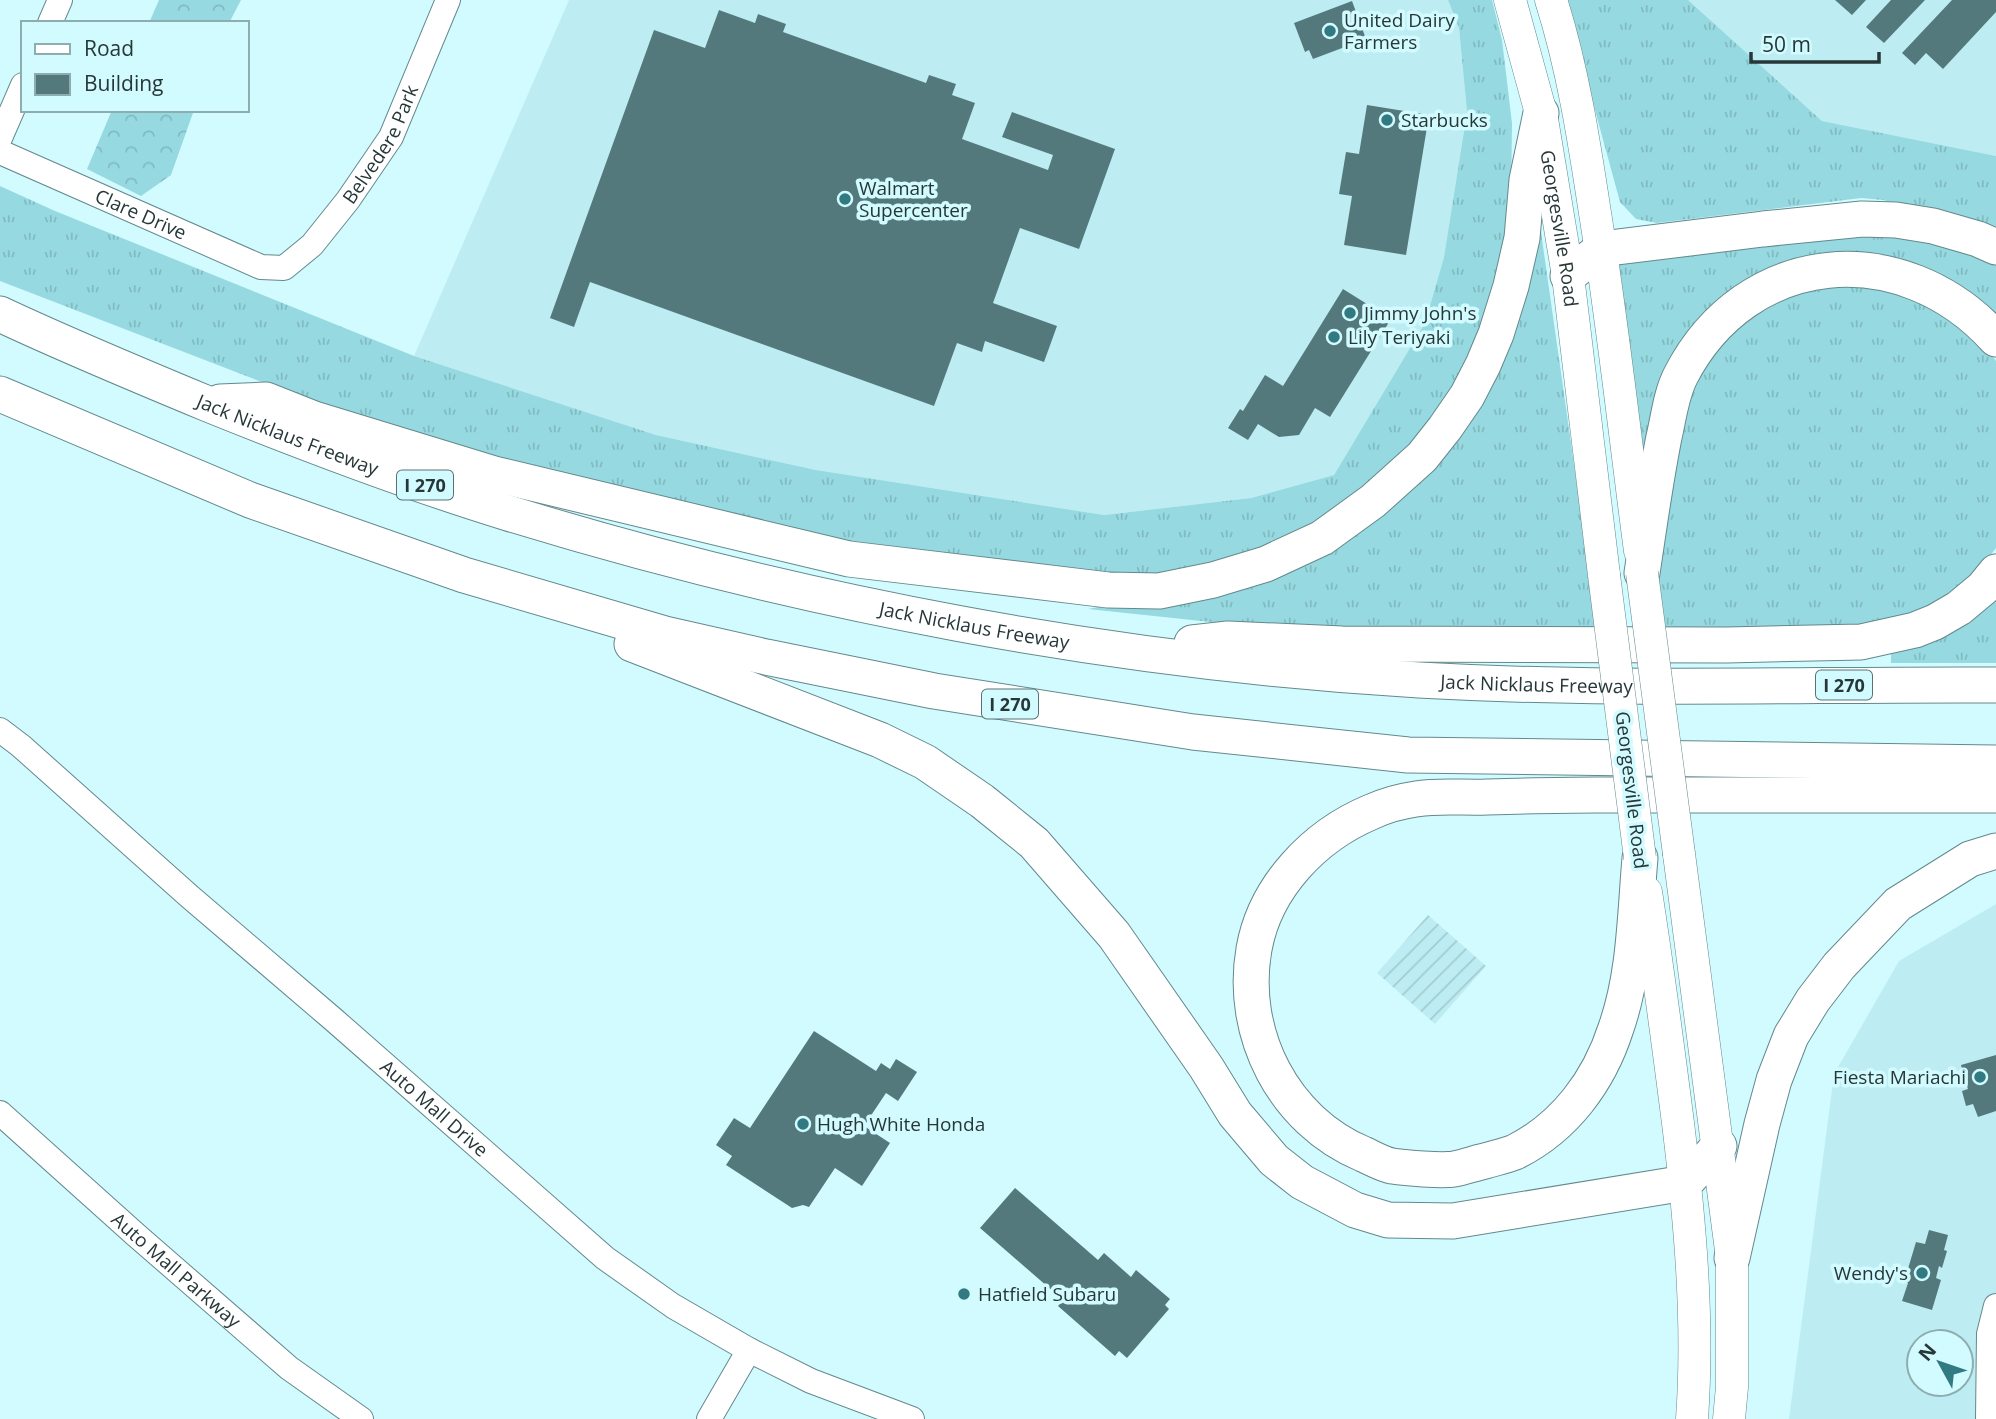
<svg xmlns="http://www.w3.org/2000/svg" width="1996" height="1419" font-family="'Open Sans',sans-serif">
  <defs>
    <pattern id="industrial-furrows" width="10" height="10" patternUnits="userSpaceOnUse" patternTransform="scale(1.75)"><rect width="10" height="10" fill="#bdedf3"/><path d="M-1 1l2-2M0 10L10 0M9 11l2-2" fill="none" stroke="#a2ccd1"/></pattern>
    <pattern id="grass-tufts" width="24" height="20" patternUnits="userSpaceOnUse" patternTransform="scale(1.75)"><rect width="24" height="20" fill="#96d9e0"/><path d="M3 7l-1-3M5 7V3M7 7l1-3M15 17l-1-3M17 17v-4M19 17l1-3" fill="none" stroke="#81bbc1"/></pattern>
    <pattern id="forest-crowns" width="20" height="18" patternUnits="userSpaceOnUse" patternTransform="scale(1.75)"><rect width="20" height="18" fill="#96d9e0"/><path d="M2 6a3 3 0 1 1 6 0M12 15a3 3 0 1 1 6 0" fill="none" stroke="#81bbc1"/></pattern>
  </defs>
  <rect width="100%" height="100%" fill="#d2fbff"/>
  <path fill="#bdedf3" fill-rule="evenodd" d="M569,0H1448L1459,28L1467,112L1444,257L1425,323L1334,475L1251,498L1104,515L816,470L656,435L414,356Z
    M1688,0H1996V156L1822,121Z
    M1996,904V1419H1789L1834,1074L1899,961ZM1919,1342H1961V1384H1919Z"/>
  <path fill="url(#industrial-furrows)" d="M1428,915L1486,966L1435,1024L1377,973Z"/>
  <path fill="url(#grass-tufts)" d="M1448,0H1492L1502,40L1512,123L1511,197L1496,297L1455,395L1377,487L1251,559L1122,582L894,555L423,444L0,281V186L55,211L414,356L656,435L816,470L1104,515L1251,498L1334,475L1425,323L1444,257L1467,112L1459,28Z
    M1565,0H1688L1822,121L1996,156V235L1883,200L1861,198L1657,223L1636,219L1620,202Z
    M1540,225L1589,570L1595,632L1239,625L1088,609L1138,599L1396,494Z
    M1840,235L1900,236L1970,250L1996,260V328L1920,275L1760,281L1645,461L1618,265Z
    M1806,287L1902,288L1980,338L1996,361V548L1971,580L1932,611L1871,631L1664,633L1658,570L1687,387L1727,330Z
    M1996,585V663H1891V649Z"/>
  <path fill="url(#forest-crowns)" d="M159,0H241L229,23H149Z
    M112,110H194L171,175L141,196L87,169Z"/>
  <path fill="#54797d" d="M1835,0H1866L1852,15Z
    M1891,0H1925L1884,43L1866,27Z
    M1952,0H1996V12L1943,69L1926,53L1915,65L1902,53Z
    M1352,1L1366,39L1313,59L1309,50L1305,52L1294,23Z
    M719,10L755,23L758,14L786,24L783,32L926,83L929,75L956,84L952,95L975,103L962,139L1048,170L1053,155L1002,137L1012,112L1115,149L1079,249L1020,228L993,303L1057,326L1044,362L985,341L982,352L957,343L934,406L590,282L574,327L550,318L654,30L705,48Z
    M1367,105L1429,115L1406,255L1344,245L1352,196L1339,194L1346,152L1359,154Z
    M1343,289L1391,319L1330,417L1315,408L1299,435L1279,437L1258,424L1248,440L1228,428L1240,409L1243,411L1265,375L1283,386Z
    M814,1031L876,1071L881,1063L890,1069L896,1059L917,1072L898,1101L886,1093L864,1126L890,1143L862,1186L835,1168L809,1207L803,1205L792,1208L726,1165L732,1156L716,1145L734,1118L750,1128Z
    M1996,1055V1111L1978,1117L1973,1104L1966,1106L1962,1091L1968,1089L1961,1065Z
    M1015,1188L1098,1260L1104,1253L1131,1277L1136,1270L1170,1299L1165,1305L1169,1309L1127,1358L1119,1351L1115,1356L1058,1306L1063,1300L980,1228Z
    M1929,1230L1948,1235L1944,1250L1947,1251L1942,1268L1939,1266L1936,1278L1941,1280L1932,1310L1902,1301L1908,1283L1904,1282L1916,1242L1925,1244Z"/>
  <g fill="none" stroke-linecap="round" stroke-linejoin="round">
    <g stroke="#63898c" stroke-width="26">
      <g id="minor">
        <path d="M50,23L60,0"/>
        <path d="M0,138L23,85"/>
        <path id="s1" d="M0,152L261,267L284,268L312,245L348,200L391,137L448,0"/>
        <path id="s2" d="M0,730L21,746L189,896L334,1020L605,1258L673,1306L749,1350L811,1381L912,1419"/>
        <path id="s3" d="M0,1113L136,1235L289,1368L361,1419"/>
        <path d="M709,1419L749,1350"/>
        <path d="M1988,1419L1989,1334L1996,1306"/>
      </g>
    </g>
    <g stroke="#63898c" stroke-width="33">
      <g id="major">
        <path id="s4" d="M1510,0L1541,113L1568,276L1604,575"/>
        <path d="M1551,0C1573,69 1584,141 1595,213C1613,325 1625,438 1640,551"/>
        <path d="M1679,854L1732,1258V1387L1729,1419"/>
        <path d="M1646,892C1658,968 1668,1045 1678,1123C1690,1221 1699,1320 1692,1419"/>
      </g>
    </g>
    <g stroke="#63898c" stroke-width="37">
      <g id="highway">
        <path d="M1568,276L1601,249L1763,229L1862,219L1896,220L1933,226L1978,239L1996,247"/>
        <path id="s5" d="M0,314C68,346 138,375 208,404C307,444 407,482 508,513C801,603 1113,662 1419,680C1611,691 1804,684 1996,685"/>
        <path d="M0,394L250,500L464,575L665,634L766,657L934,691L1193,732L1408,755L1996,763"/>
        <path d="M220,402L266,400L314,419L494,474L849,559L1108,590L1159,591L1213,580L1266,564L1322,538L1373,501L1422,457L1445,428L1467,396L1483,365L1496,334L1511,286L1522,238L1527,180L1541,113"/>
        <path d="M1642,573C1649,527 1655,482 1664,437C1669,416 1671,394 1681,375C1747,248 1902,235 1996,339"/>
        <path d="M1192,643L1228,639L1342,644L1727,645L1861,642L1915,630L1935,622L1959,608L1983,588L1996,572"/>
        <path d="M632,644L880,740L925,762L982,801L1034,843L1114,935L1206,1067L1235,1114L1274,1160L1302,1182L1355,1210L1388,1220L1453,1221L1685,1183L1719,1146"/>
        <path d="M1640,858C1635,915 1635,974 1616,1028C1599,1081 1565,1127 1515,1152C1505,1156 1495,1158 1485,1161C1475,1163 1465,1167 1454,1169C1441,1171 1406,1168 1392,1166C1382,1164 1372,1158 1363,1154C1284,1121 1239,1034 1254,949C1265,887 1314,836 1371,812C1384,806 1402,801 1416,799C1439,795 1464,798 1487,797C1523,796 1560,795 1596,795C1730,795 1863,795 1996,795"/>
        <path d="M1732,1258L1762,1124L1774,1080L1791,1036L1813,1000L1839,966L1898,904L1970,859L1996,851"/>
      </g>
    </g>
    <use href="#minor" stroke="#fff" stroke-width="24"/>
    <use href="#major" stroke="#fff" stroke-width="32"/>
    <use href="#highway" stroke="#fff" stroke-width="35"/>
    <g stroke="#63898c" stroke-width="33" stroke-linecap="butt">
      <path id="major-bridge" d="M1642,573L1679,854
        M1604,575L1640,858"/>
    </g>
    <use href="#major-bridge" stroke="#fff" stroke-width="32"/>
  </g>
  <g fill="#327a81" stroke="#d2fbff" stroke-width="2.5">
    <circle cx="1330" cy="31" r="7"/>
    <circle cx="1387" cy="120" r="7"/>
    <circle cx="845" cy="199" r="7"/>
    <circle cx="1350" cy="313" r="7"/>
    <circle cx="1334" cy="337" r="7"/>
    <circle cx="1980" cy="1077" r="7"/>
    <circle cx="803" cy="1124" r="7"/>
    <circle cx="1922" cy="1273" r="7"/>
    <circle cx="964" cy="1294" r="7"/>
  </g>
  <g text-anchor="middle" dominant-baseline="central" stroke-width="7" stroke-linejoin="round" paint-order="stroke">
    <g fill="#d2fbff" stroke="#5a7274" stroke-width="2">
      <rect x="397" y="470.5" width="56" height="29" rx="5"/>
      <rect x="1816" y="670.5" width="56" height="29" rx="5"/>
      <rect x="982" y="689.5" width="56" height="29" rx="5"/>
    </g>
    <g font-size="18" font-weight="bold" fill="#273738">
      <text x="425" y="485">I 270</text>
      <text x="1844" y="685">I 270</text>
      <text x="1010" y="704">I 270</text>
    </g>
    <g font-size="19" fill="#273738" stroke="#d2fbff" text-anchor="start">
      <text x="1344" y="20">United Dairy<tspan x="1344" dy="22">Farmers</tspan></text>
      <text x="1401" y="120">Starbucks</text>
      <text x="859" y="188">Walmart<tspan x="859" dy="22">Supercenter</tspan></text>
      <text x="1364" y="313">Jimmy John's</text>
      <text x="1348" y="337">Lily Teriyaki</text>
      <text x="1966" y="1077" text-anchor="end">Fiesta Mariachi</text>
      <text x="817" y="1124">Hugh White Honda</text>
      <text x="1908" y="1273" text-anchor="end">Wendy's</text>
      <text x="978" y="1294">Hatfield Subaru</text>
    </g>
    <g font-size="19" fill="#273738" stroke="#d2fbff">
      <text stroke="none"><textPath href="#s1" startOffset="467">Belvedere Park</textPath></text>
      <text stroke="none"><textPath href="#s1" startOffset="154">Clare Drive</textPath></text>
      <text stroke="none"><textPath href="#s4" startOffset="234">Georgesville Road</textPath></text>
      <text stroke="none"><textPath href="#s5" startOffset="312">Jack Nicklaus Freeway</textPath></text>
      <text stroke="none"><textPath href="#s5" startOffset="1026">Jack Nicklaus Freeway</textPath></text>
      <text stroke="none"><textPath href="#s5" startOffset="1592">Jack Nicklaus Freeway</textPath></text>
      <text transform="translate(1632 790) rotate(83)">Georgesville Road</text>
      <text stroke="none"><textPath href="#s2" startOffset="576">Auto Mall Drive</textPath></text>
      <text stroke="none"><textPath href="#s3" startOffset="236">Auto Mall Parkway</textPath></text>
    </g>
  </g>
  <rect x="21" y="21" width="228" height="91" fill="#d2fbff" stroke="#8eadaf" stroke-width="2"/>
  <rect x="35" y="44" width="35" height="10" fill="#ffffff" stroke="#8eadaf" stroke-width="2"/>
  <text x="84" y="56" font-size="21" fill="#273738">Road</text>
  <rect x="35" y="74" width="35" height="21" fill="#54797d" stroke="#8eadaf" stroke-width="2"/>
  <text x="84" y="91" font-size="21" fill="#273738">Building</text>
  <g transform="translate(1940 1363) rotate(310)"><circle r="33" fill="#d2fbff" stroke="#8eadaf" stroke-width="2"/>
  <path d="M0-5L12 26L0 18L-12 26Z" fill="#327a81"/>
  <text y="-10" font-size="19" font-weight="bold" text-anchor="middle" fill="#273738">N</text>
  </g>
  <path d="M1751 52v10h128v-10" fill="none" stroke="#273738" stroke-width="3.5"/>
  <text x="1762" y="52" font-size="21" fill="#273738" stroke="#d2fbff" stroke-width="5" paint-order="stroke">50 m</text>
</svg>
